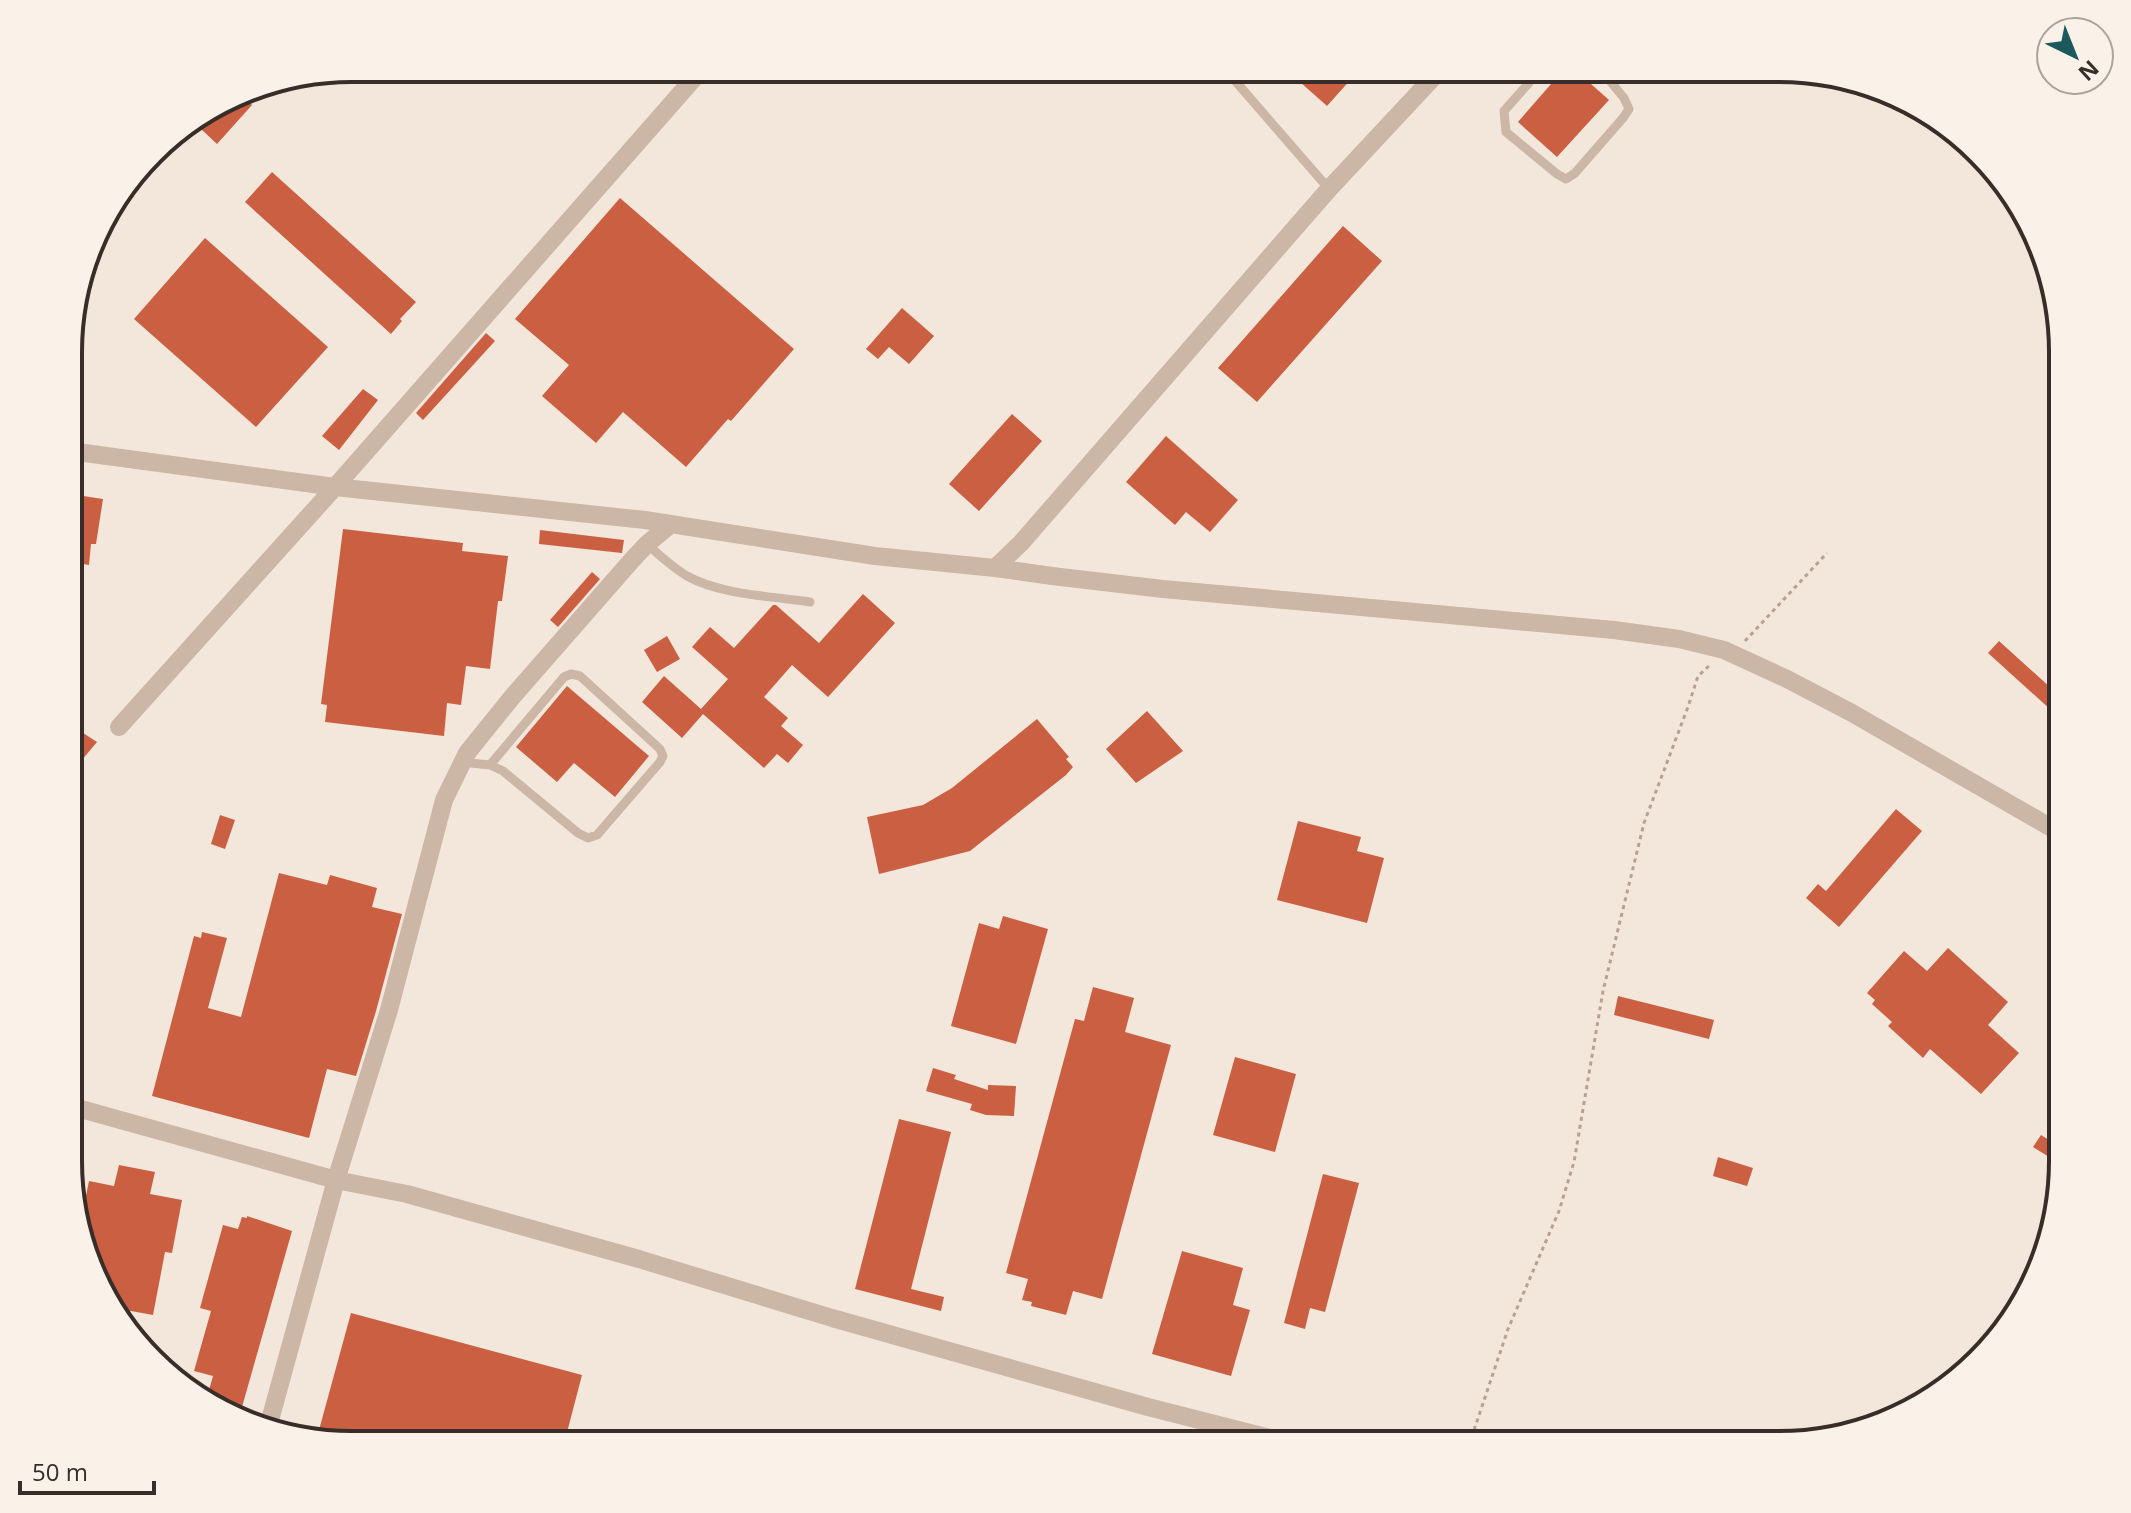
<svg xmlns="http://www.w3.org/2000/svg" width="2131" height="1513" font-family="'Open Sans',sans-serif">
  <rect width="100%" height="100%" fill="#f3e7dc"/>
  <path fill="#cb5f42" d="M1312,68H1361L1327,106L1300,82Z
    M1565,68H1573L1609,100L1557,157L1518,122Z
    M239,93L252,105L217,144L201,129L229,98Z
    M272,172L416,302L400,319L402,321L391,334L245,202Z
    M620,198L794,349L731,421L728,419L686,467L623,412L596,443L542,396L569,365L515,319Z
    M1343,226L1382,261L1257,402L1218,368Z
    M205,238L328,347L256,427L134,319Z
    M902,308L934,336L909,364L889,347L878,359L866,349Z
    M486,333L495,341L423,420L416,413Z
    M363,389L378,400L339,450L322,436Z
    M1012,414L1042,441L979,511L949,484Z
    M1166,436L1238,500L1210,532L1186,512L1175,525L1126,482Z
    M70,494L103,499L96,544H91L89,565L70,562Z
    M343,529L463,543L462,551L508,556L502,601H498L490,669L466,666L461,705L447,703L444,736L325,722L327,705L321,704Z
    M540,530L624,540L622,553L539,544Z
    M592,572L600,579L558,627L550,620Z
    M863,594L895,623L828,697L792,665L764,697L788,718L781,726L803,745L788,763L777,754L764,768L703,714L682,738L642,702L664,676L701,709L728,679L692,647L710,627L734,648L773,605H776L819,643Z
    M667,636L680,659L657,672L644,650Z
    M1999,641L2062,698V720L1988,653Z
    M567,686L649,756L615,797L574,763L557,782L516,747Z
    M1147,711L1183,751L1136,783L1106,749Z
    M1037,719L1069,757L1066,759L1073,767L1066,775L970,851L879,874L867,817L923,805L952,788Z
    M77,729L97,742L81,761L70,756V738Z
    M1896,809L1922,831L1839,927L1806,898L1818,884L1826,891Z
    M220,815L235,820L225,849L211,844Z
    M1298,821L1361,837L1357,851L1384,858L1367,923L1277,900Z
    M279,873L327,885L330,875L377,888L372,907L402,914L376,1011L356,1076L327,1069L309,1138L152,1096L194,936L201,938L202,932L227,938L208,1008L241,1017Z
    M1003,916L1048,929L1016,1044L951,1026L979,923L999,929Z
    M1948,948L2008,1002L1988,1025L2019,1053L1981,1094L1930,1049L1923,1058L1888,1026L1892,1022L1872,1004L1875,1000L1867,993L1904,951L1927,971Z
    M1093,987L1134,998L1125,1032L1171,1045L1102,1299L1073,1291L1066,1315L1031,1306L1032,1302L1022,1300L1028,1279L1006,1273L1075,1019L1084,1021Z
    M1618,996L1714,1020L1709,1039L1614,1015Z
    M1235,1057L1296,1074L1275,1152L1213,1135Z
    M933,1068L956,1075L954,1079L988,1090V1085L1016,1086L1014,1116L986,1115L970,1110L972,1104L926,1091Z
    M899,1119L951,1132L911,1289L944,1297L941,1311L855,1289Z
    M2041,1135L2062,1148V1165L2033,1147Z
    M1718,1157L1753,1168L1747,1186L1713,1176Z
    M119,1165L155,1172L150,1194L182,1200L172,1253L165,1252L153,1315L109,1307L106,1303L80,1226L89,1181L114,1186Z
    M1323,1174L1359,1183L1325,1312L1310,1308L1305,1329L1284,1323Z
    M247,1216L292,1231L240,1414L222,1410L206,1401L213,1376L194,1371L211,1311L200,1308L223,1225L238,1229L242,1217L247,1218Z
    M1182,1251L1243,1268L1233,1305L1250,1310L1231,1376L1152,1354Z
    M351,1313L582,1375L564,1444H334L316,1441Z"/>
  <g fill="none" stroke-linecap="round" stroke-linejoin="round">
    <path stroke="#b8a191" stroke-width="3" stroke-dasharray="4 4" stroke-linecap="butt" d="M1745,641L1827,553
      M1469,1445L1508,1329L1559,1211L1574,1162L1603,991L1644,823L1688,707L1698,676L1710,665"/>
    <path stroke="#ccb7a7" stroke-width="9" d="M1224,68L1329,189
      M1542,68L1504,111L1506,132L1557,174L1566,179L1575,173L1623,118L1629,109L1624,98L1600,69
      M647,544C660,556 672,567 687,576C721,595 772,596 810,602
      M461,762L490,765L503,771L578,833L588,838L597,835L660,762L663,756L660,749L580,676L571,674L564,677L490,765"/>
    <path stroke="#ccb7a7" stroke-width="18" d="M70,451L335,487L645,520L875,556L995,568L1052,576L1163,589L1614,630L1679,639L1724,650L1787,679L1852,713L2062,834
      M995,568L1021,543L1329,189L1442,68
      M119,727L335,487L703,68
      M70,1106L336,1180L407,1194L639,1259L832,1318L1148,1407L1298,1445
      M267,1431L336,1180L389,1010L444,800L467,753L513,696L632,560L647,544L671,524"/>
  </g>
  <path d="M0 0H2131V1513H0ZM352 82H1779A270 270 0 0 1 2049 352V1161A270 270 0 0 1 1779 1431H352A270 270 0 0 1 82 1161V352A270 270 0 0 1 352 82Z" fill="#faf2e9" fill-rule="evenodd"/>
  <path fill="none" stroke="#382d28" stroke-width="4" d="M352 82H1779A270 270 0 0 1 2049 352V1161A270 270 0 0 1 1779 1431H352A270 270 0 0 1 82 1161V352A270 270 0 0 1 352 82Z"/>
  <g transform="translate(2075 56) rotate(137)"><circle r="38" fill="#faf2e9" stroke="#aca39c" stroke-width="2"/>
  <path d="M0-6L14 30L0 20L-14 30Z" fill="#1b595c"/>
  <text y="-12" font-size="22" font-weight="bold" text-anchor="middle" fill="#382d28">N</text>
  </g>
  <path d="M20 1481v12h134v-12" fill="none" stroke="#382d28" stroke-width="4"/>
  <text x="32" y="1481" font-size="24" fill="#382d28" stroke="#faf2e9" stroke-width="6" paint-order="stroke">50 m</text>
</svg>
